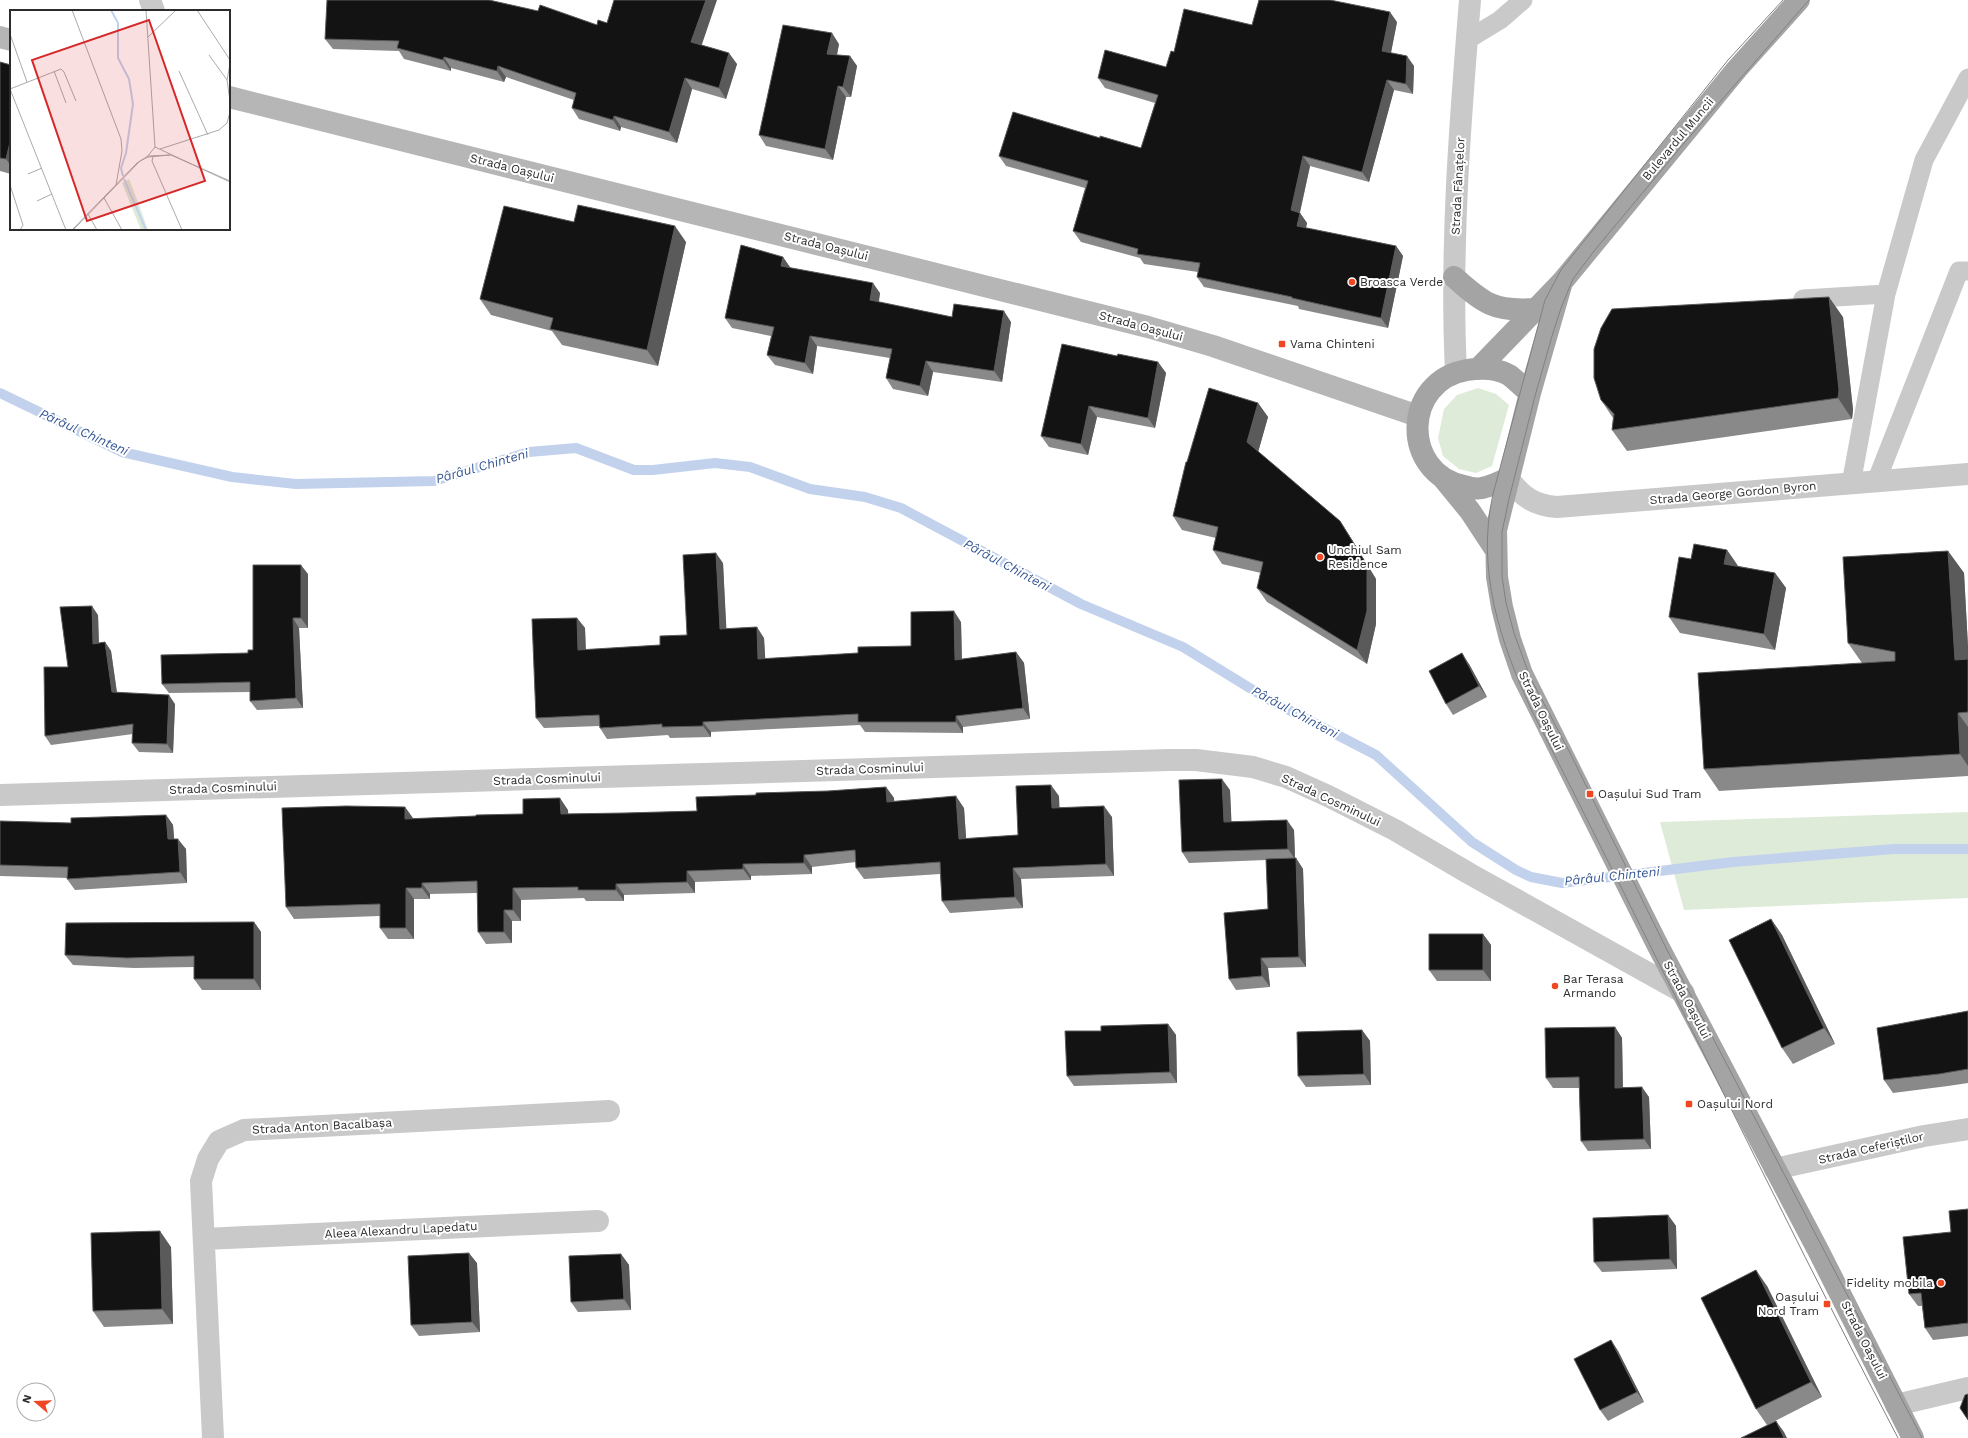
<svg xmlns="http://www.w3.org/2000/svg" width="1968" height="1438" font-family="'Work Sans',sans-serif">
  <rect width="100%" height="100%" fill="#fff"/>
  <path fill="#ddebd8" d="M1478,388L1496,394L1509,405L1492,466L1476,473L1459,469L1443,456L1438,438L1444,409L1457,395Z
    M1968,812V898L1684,910L1660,822Z"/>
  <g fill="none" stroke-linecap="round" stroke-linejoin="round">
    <path stroke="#c2d2ed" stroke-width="10" d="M0,393L122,452L232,477L296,484L434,481L529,452L576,448L634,470H653L715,463L750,467L810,489L865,497L901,508L1081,604L1183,647L1266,698L1376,755L1472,842L1516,870L1531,877L1562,883L1733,862L1894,849H1968"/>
    <path stroke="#c9c9c9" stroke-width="19" d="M1467,40L1500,20L1523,0
      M1803,299L1886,294
      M1876,482L1959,271H1968
      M1851,484L1886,294L1924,160L1968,78"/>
    <path stroke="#c9c9c9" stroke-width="22" d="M150,0L154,11
      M1456,372C1450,248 1460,123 1470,0
      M1508,478C1522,497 1534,505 1557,507L1968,474
      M0,795L1170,760H1196L1253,767L1286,777L1328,796L1395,830L1470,874L1684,993
      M1775,1169L1924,1136L1968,1129
      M204,1239L598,1221
      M1896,1405L1968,1388
      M213,1438L201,1181L208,1159L219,1141L244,1130L609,1111"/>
    <path stroke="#b6b6b6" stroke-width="22" d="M0,37L11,40
      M229,97L1148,327L1213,346L1418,416"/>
    <path stroke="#a4a4a4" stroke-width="22" d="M1454,277C1483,303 1494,312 1534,309
      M1562,282L1530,393L1496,530L1497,577L1502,607L1510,639L1522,674L1657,944L1819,1252L1913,1438
      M1479,368L1562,282L1737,69L1799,0
      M1443,478L1470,511L1495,549
      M1508,478C1500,482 1491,486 1482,488C1477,489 1470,488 1464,486C1401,473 1402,381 1467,370C1480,368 1497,368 1509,375C1516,380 1523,388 1530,393"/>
    <path stroke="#818181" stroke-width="1" d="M1783,0L1728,60L1561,270L1545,300L1493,494C1476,570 1500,642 1532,711C1656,952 1772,1198 1898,1438
      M1809,0L1685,142L1594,251L1573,279L1561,308L1552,336L1535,396L1509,499L1502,532V576L1506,603L1514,633L1530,677L1569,751L1666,948L1922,1438"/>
  </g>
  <path fill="#898989" d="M1397,22L1391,53L1414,66L1413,94L1394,90L1369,182L1310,166L1300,213L1307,223L1306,228L1396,246L1403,256L1388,328L1299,309L1298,306L1204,287L1197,277L1198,272L1144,264L1140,258L1081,242L1073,231L1085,188L1006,166L999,156L1100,138L1141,148L1155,103L1105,88L1098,78L1166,67L1174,52L1252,25Z
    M607,23L701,45L737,64L726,99L692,89L677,143L621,127L620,131L579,119L572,108L574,100L506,77L504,82L451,68V71L404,59L399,51L333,49L325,39L597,25Z
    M839,44L837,55L850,56L857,66L851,97H846L833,160L766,146L759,135Z
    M0,62L11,65V174L0,171Z
    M574,222L686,242L658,366L562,345L552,331L491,315L480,299Z
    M783,257L790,268L880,293L879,302L952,317L1011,322L1002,382L933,372L928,396L893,389L886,378L890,358L817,346L813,374L775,365L767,355L771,336L732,328L725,318Z
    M1843,317L1853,410L1852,419L1627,451L1612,430L1613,418L1601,400Z
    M1117,356L1158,362L1166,373L1155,428L1097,417L1088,455L1049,447L1041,436Z
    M1258,403L1268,417L1258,452L1349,535L1376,579V624L1367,664L1267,602L1257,588L1261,573L1222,564L1213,550L1216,538L1182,530L1173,516Z
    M1727,550L1738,566L1775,573L1786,588L1775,650L1680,633L1669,617L1691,559Z
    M1948,551L1964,573L1968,647V776L1719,791L1704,769L1862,663L1848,643Z
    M723,563L726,629L764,638L765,659L858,653L911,646L961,622L962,659L1016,652L1024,663L1030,719L963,727V733L865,732L860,725L711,732V737L670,738L668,735L607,739L600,728L599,726L544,728L536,718L577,618L585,628L586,650L660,645L687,635Z
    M308,574V628H299L303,708L257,710L250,701V692L169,693L162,684L248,653L253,650Z
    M98,615L99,643L105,642L111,651L117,692L175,704L173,753L139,752L132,743L133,734L51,745L45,736L68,667Z
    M1469,664L1487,697L1453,715L1446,704Z
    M886,787L894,798V801L964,808L966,839L1018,835L1059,796V807L1112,817L1114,876L1021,879L1023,908L950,913L942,901L940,874L864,879L856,868V862L812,867V874L751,876V880L695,882V893L624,895V901H586L584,898L521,900V921H512V943L486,944L478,932L477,893L430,894V899H414V939H388L380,928V916L294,919L286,907L405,807L413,819L523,814L568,810V814L625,813L697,811L756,795L828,791Z
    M1230,790L1231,821L1294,830L1295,858H1296L1303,869L1306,967L1268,968L1270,987L1236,990L1229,979L1268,909L1266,860L1189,863L1182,852Z
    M166,815L173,825L174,839L186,849L187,883L75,890L67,879L68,878L0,876V824L71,823Z
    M1771,919L1782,935L1835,1044L1793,1064L1782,1048Z
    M254,922L261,932V990H202L194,979V967L134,968L73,965L65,955Z
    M1483,934L1491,945V981H1437L1429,970Z
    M1968,1011V1083L1948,1086L1893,1093L1884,1080Z
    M1168,1024L1176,1035L1177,1083L1074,1086L1067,1076Z
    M1615,1027L1622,1038L1623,1087L1649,1097L1651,1149L1588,1151L1581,1141L1579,1088H1553L1546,1078Z
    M1362,1030L1370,1041L1371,1085L1306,1087L1298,1076Z
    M1968,1209V1336L1933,1340L1925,1328L1922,1306H1918L1909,1294Z
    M1668,1215L1676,1226L1677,1269L1602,1272L1594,1262Z
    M171,1247L173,1324L104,1327L93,1311Z
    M621,1254L629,1265L631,1310L578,1312L571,1302Z
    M477,1263L480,1332L419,1336L411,1325Z
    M1767,1286L1822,1397L1767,1425L1756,1409Z
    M1611,1340L1618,1351L1644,1402L1608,1421L1600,1410Z"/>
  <path fill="#5a5a5a" d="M706,0H717L699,53L691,42Z
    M1390,12L1397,22L1389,62L1382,51Z
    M832,33L839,44L835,64L827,54Z
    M729,53L737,64L726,99L719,88Z
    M850,56L857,66L851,97L843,87Z
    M1407,56L1414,66L1413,94L1406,84Z
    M444,57L451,68V71L443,60Z
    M498,66L506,77L504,82L497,71Z
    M685,78L692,89L677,143L669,132Z
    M1387,80L1394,90L1369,182L1362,172Z
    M838,86L846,97L833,160L825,149Z
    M614,116L621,127L620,131L613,120Z
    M11,138V166L6,159Z
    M1303,156L1310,166L1298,220L1300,213L1307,223L1304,236L1297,226L1291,210Z
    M675,226L686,242L658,366L647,350Z
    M1396,246L1403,256L1388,328L1381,318Z
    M783,257L790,267L788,277L781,266Z
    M873,283L880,293L877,311L870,300Z
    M1829,297L1843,317L1853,410L1852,419L1838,398Z
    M1004,311L1011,322L1002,382L994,371Z
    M810,336L817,346L813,374L805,363Z
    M926,361L933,372L928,396L920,386Z
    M1158,362L1166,373L1155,428L1148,418Z
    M1258,403L1268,417L1257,456L1247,442Z
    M1089,406L1097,417L1088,455L1081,444Z
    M1340,521L1349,535L1376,579V624L1367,664L1357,650Z
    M1727,550L1738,566L1735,580L1724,564Z
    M1948,551L1964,573L1968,647V679L1955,660Z
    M716,553L723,563L727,640L720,629Z
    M301,565L308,574V628L301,618Z
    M1775,573L1786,588L1775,650L1764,634Z
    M92,606L98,615L99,653L93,644Z
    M954,611L961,622L962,670L955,660Z
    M293,618L299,628L303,708L296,698Z
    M577,618L585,628L586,661L578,650Z
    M757,627L764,638L766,670L758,659Z
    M105,642L111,651L118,701L112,692Z
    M1016,652L1024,663L1030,719L1023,708Z
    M1462,653L1469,664L1487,697L1479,686Z
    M169,695L175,704L173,753L167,744Z
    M1958,713L1968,727V766L1960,754Z
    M956,716L963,727V733L956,722Z
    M703,722L711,732V737L703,726Z
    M1222,779L1230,790L1232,832L1224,822Z
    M1051,785L1059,796L1060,819L1052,808Z
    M886,787L894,798L895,813L887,802Z
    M956,796L964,808L967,851L959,839Z
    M560,798L568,810L569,825L561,814Z
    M1104,806L1112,817L1114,876L1106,864Z
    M405,807L413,818V831L405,819Z
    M166,815L173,825L175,850L168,839Z
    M1287,820L1294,830L1295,859L1288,849Z
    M178,839L186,849L187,883L180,872Z
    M804,855L812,867V874L804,863Z
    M1296,858L1303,869L1306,967L1299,957Z
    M743,864L751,876V880L743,869Z
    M1013,868L1021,879L1023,908L1015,897Z
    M687,871L695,882V893L687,882Z
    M422,883L430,894V899L422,888Z
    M616,884L624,895V901L616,890Z
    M406,888L414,899V939L406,928Z
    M513,888L521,900V921L513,910Z
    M504,910L512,921V943L504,932Z
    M1771,919L1782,935L1835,1044L1824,1028Z
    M254,922L261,932V990L254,979Z
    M1483,934L1491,945V981L1483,970Z
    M1261,958L1268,968L1270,987L1262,976Z
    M1168,1024L1176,1035L1177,1083L1170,1072Z
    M1615,1027L1622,1038L1623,1098L1615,1088Z
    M1362,1030L1370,1041L1371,1085L1364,1074Z
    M1642,1087L1649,1097L1651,1149L1644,1139Z
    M1668,1215L1676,1226L1677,1269L1670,1259Z
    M160,1231L171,1247L173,1324L162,1309Z
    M469,1253L477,1263L480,1332L472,1322Z
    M621,1254L629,1265L631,1310L624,1299Z
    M1756,1270L1767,1286L1822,1397L1811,1382Z
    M1611,1340L1618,1351L1644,1402L1637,1392Z
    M1776,1421L1784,1432L1787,1438H1784Z"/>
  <path fill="#131313" stroke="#5a5a5a" d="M327,0H489L538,11L540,5L597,25L598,20L607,23L614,0H706L691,42L729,53L719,88L685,78L669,132L614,116L613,120L572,108L576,93L498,66L497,71L444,57L443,60L397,48L399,41L325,39Z
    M1259,0H1330L1390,12L1382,51L1407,56L1406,84L1387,80L1362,172L1303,156L1291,210L1300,213L1297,226L1396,246L1381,318L1292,298V297L1197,277L1200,263L1137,254L1138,249L1073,231L1088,181L999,156L1013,112L1100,138V136L1141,148L1158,95L1098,78L1105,50L1166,67L1171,51L1174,52L1184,9L1252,25Z
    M783,25L832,33L827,54L850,56L843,87L838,86L825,149L759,135Z
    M0,62L11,65V138L6,159L0,158Z
    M578,205L675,226L647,350L550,329L553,318L480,299L504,206L574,222Z
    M741,245L783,257L781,266L873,283L870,300L952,317L954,304L1004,311L994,371L926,361L920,386L886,378L892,349L810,336L805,363L767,355L774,327L725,318Z
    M1829,297L1839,390L1838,398L1612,430L1614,414L1601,400L1594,378V349L1601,328L1612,309Z
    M1062,344L1117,356L1118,354L1158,362L1148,418L1089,406L1081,444L1041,436Z
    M1209,388L1258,403L1247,442L1340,521L1367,565V611L1357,650L1257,588L1263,562L1213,550L1218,527L1173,516L1186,462H1187Z
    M1694,544L1727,550L1724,564L1775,573L1764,634L1669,617L1679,557L1691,559Z
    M1948,551L1955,660L1968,659V712L1958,713L1960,754L1704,769L1698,673L1895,661V652L1848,643L1843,557Z
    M716,553L720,629L757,627L758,659L858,653V647L911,646V612L954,611L955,660L1016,652L1023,708L956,716V722H858V714L703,722V726L662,727V724L600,728L599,715L536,718L532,619L577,618L578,650L660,645V636L687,635L683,555Z
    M253,565H301V618H293L296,698L250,701V682L162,684L161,655L248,653V650H253Z
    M92,606L93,644L105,642L112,692L169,695L167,744L132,743L133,724L45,736L44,667H68L60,607Z
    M1462,653L1479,686L1446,704L1429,671Z
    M1222,779L1224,822L1287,820L1288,849L1182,852L1179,780Z
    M1051,785L1052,808L1104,806L1106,864L1013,868L1015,897L942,901L940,862L856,868L855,850L804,855V863L743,864V869L687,871V882L616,884V890H578V887L513,888V910H504V932H478L477,881L422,883V888H406V928H380V904L286,907L282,808L346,806L405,807V819L476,816V815L523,814V799L560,798L561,814L625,813L697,811L696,797L756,795V793L828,791L886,787L887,802L956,796L959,839L1018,835L1016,786Z
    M166,815L168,839H178L180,872L67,879L68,867L0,865V821L71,823V818Z
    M1296,858L1299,957L1261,958L1262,976L1229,979L1224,913L1268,909L1266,859Z
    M1771,919L1824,1028L1782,1048L1729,940Z
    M254,922V979H194V956L127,958L65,955L66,923Z
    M1429,934H1483V970H1429Z
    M1968,1011V1069L1939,1074L1884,1080L1877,1028Z
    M1168,1024L1170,1072L1067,1076L1065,1031H1101V1026Z
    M1615,1027V1088L1642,1087L1644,1139L1581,1141L1579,1077L1546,1078L1545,1028Z
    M1362,1030L1364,1074L1298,1076L1297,1032Z
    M1968,1209V1323L1925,1328L1921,1293L1909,1294L1903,1237L1951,1232L1949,1211Z
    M1668,1215L1670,1259L1594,1262L1593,1218Z
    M160,1231L162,1309L93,1311L91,1233Z
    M469,1253L472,1322L411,1325L408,1256Z
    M621,1254L624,1299L571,1302L569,1256Z
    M1756,1270L1811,1382L1756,1409L1701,1298Z
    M1611,1340L1637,1392L1600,1410L1574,1359Z
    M1968,1394V1420L1960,1408L1965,1395Z
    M1776,1421L1784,1438H1741Z"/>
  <g fill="#f04621" stroke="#fff" stroke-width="1.5">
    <circle cx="1352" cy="282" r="4"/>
    <rect x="1278" y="340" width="8" height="8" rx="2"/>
    <circle cx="1320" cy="557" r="4"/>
    <rect x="1586" y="790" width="8" height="8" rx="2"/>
    <circle cx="1555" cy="986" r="4"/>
    <rect x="1685" y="1100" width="8" height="8" rx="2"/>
    <circle cx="1941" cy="1283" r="4"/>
    <rect x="1823" y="1300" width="8" height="8" rx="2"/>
  </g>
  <g text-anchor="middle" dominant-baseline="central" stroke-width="4" stroke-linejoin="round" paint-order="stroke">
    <g font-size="12" fill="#2c2c2c" stroke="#fff">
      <text transform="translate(1678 139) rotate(-50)">Bulevardul Muncii</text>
      <text transform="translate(512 168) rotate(14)">Strada Oașului</text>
      <text transform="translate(1458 186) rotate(-87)">Strada Fânațelor</text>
      <text transform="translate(826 246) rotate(14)">Strada Oașului</text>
      <text transform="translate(1141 326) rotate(15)">Strada Oașului</text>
      <text transform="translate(1733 493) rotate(-5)">Strada George Gordon Byron</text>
      <text transform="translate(1541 711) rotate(64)">Strada Oașului</text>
      <text transform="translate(870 769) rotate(-2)">Strada Cosminului</text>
      <text transform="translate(547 779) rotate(-2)">Strada Cosminului</text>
      <text transform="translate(223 788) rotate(-2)">Strada Cosminului</text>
      <text transform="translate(1331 800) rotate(25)">Strada Cosminului</text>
      <text transform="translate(1687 1000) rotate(62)">Strada Oașului</text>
      <text transform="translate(322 1126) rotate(-3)">Strada Anton Bacalbașa</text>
      <text transform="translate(1871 1148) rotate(-13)">Strada Ceferiștilor</text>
      <text transform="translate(401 1230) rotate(-3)">Aleea Alexandru Lapedatu</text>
      <text transform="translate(1864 1340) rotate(63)">Strada Oașului</text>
    </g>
    <g font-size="12" fill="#2c2c2c" stroke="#fff" text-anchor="start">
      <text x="1360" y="282">Broasca Verde</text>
      <text x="1290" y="344">Vama Chinteni</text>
      <text x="1328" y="550">Unchiul Sam<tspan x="1328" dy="14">Residence</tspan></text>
      <text x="1598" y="794">Oașului Sud Tram</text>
      <text x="1563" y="979">Bar Terasa<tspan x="1563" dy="14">Armando</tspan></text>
      <text x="1697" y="1104">Oașului Nord</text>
      <text x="1933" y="1283" text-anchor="end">Fidelity mobila</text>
      <text x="1819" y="1297" text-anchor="end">Oașului<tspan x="1819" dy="14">Nord Tram</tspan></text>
    </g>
    <g font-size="13" font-style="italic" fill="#365793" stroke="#fff">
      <text transform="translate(84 432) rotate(24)">Pârâul Chinteni</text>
      <text transform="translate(482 466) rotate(-16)">Pârâul Chinteni</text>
      <text transform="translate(1007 565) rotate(28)">Pârâul Chinteni</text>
      <text transform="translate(1295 712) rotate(28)">Pârâul Chinteni</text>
      <text transform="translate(1612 876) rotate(-6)">Pârâul Chinteni</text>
    </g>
  </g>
  <g transform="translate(10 10)">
    <rect width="220" height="220" fill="#fff"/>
    <path d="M119,169L129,195L138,220H131L112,173Z" fill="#ddebd8"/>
    <path fill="none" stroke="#c2d2ed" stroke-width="2" d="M101,0L108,13V48L119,69L123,94L116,143L111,158L113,166M114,169L136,220"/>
    <path fill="none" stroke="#ababab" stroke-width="1" d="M62,0L111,129L112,141L106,175M136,0L145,137M187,0L220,50M0,24L17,72M138,27L166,0M199,45L217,70M220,54L217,70L220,91M44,61L56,93M169,61L198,125M0,79L56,220M0,79L51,59L54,62L66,91M145,137L220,172M150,139L209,120L217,113L220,102M137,147L145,137M143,147L142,151L172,220M18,164L32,158M0,175L13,215L10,220M94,188L112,220M27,191L42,184M78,204L87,220M62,220L127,153L138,146L161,145L220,171M63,220L130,151L138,147L160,145"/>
    <path fill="#d62828" fill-opacity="0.15" stroke="#d62828" stroke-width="2" d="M139,10L195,171L77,211L22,50Z"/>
    <rect width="220" height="220" fill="none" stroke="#2c2c2c" stroke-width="2"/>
  </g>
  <g transform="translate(36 1402) rotate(289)"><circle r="19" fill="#ffffff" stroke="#ababab"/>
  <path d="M0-3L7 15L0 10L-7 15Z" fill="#f04621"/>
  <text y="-6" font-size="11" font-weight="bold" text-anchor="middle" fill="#2c2c2c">N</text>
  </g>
</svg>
